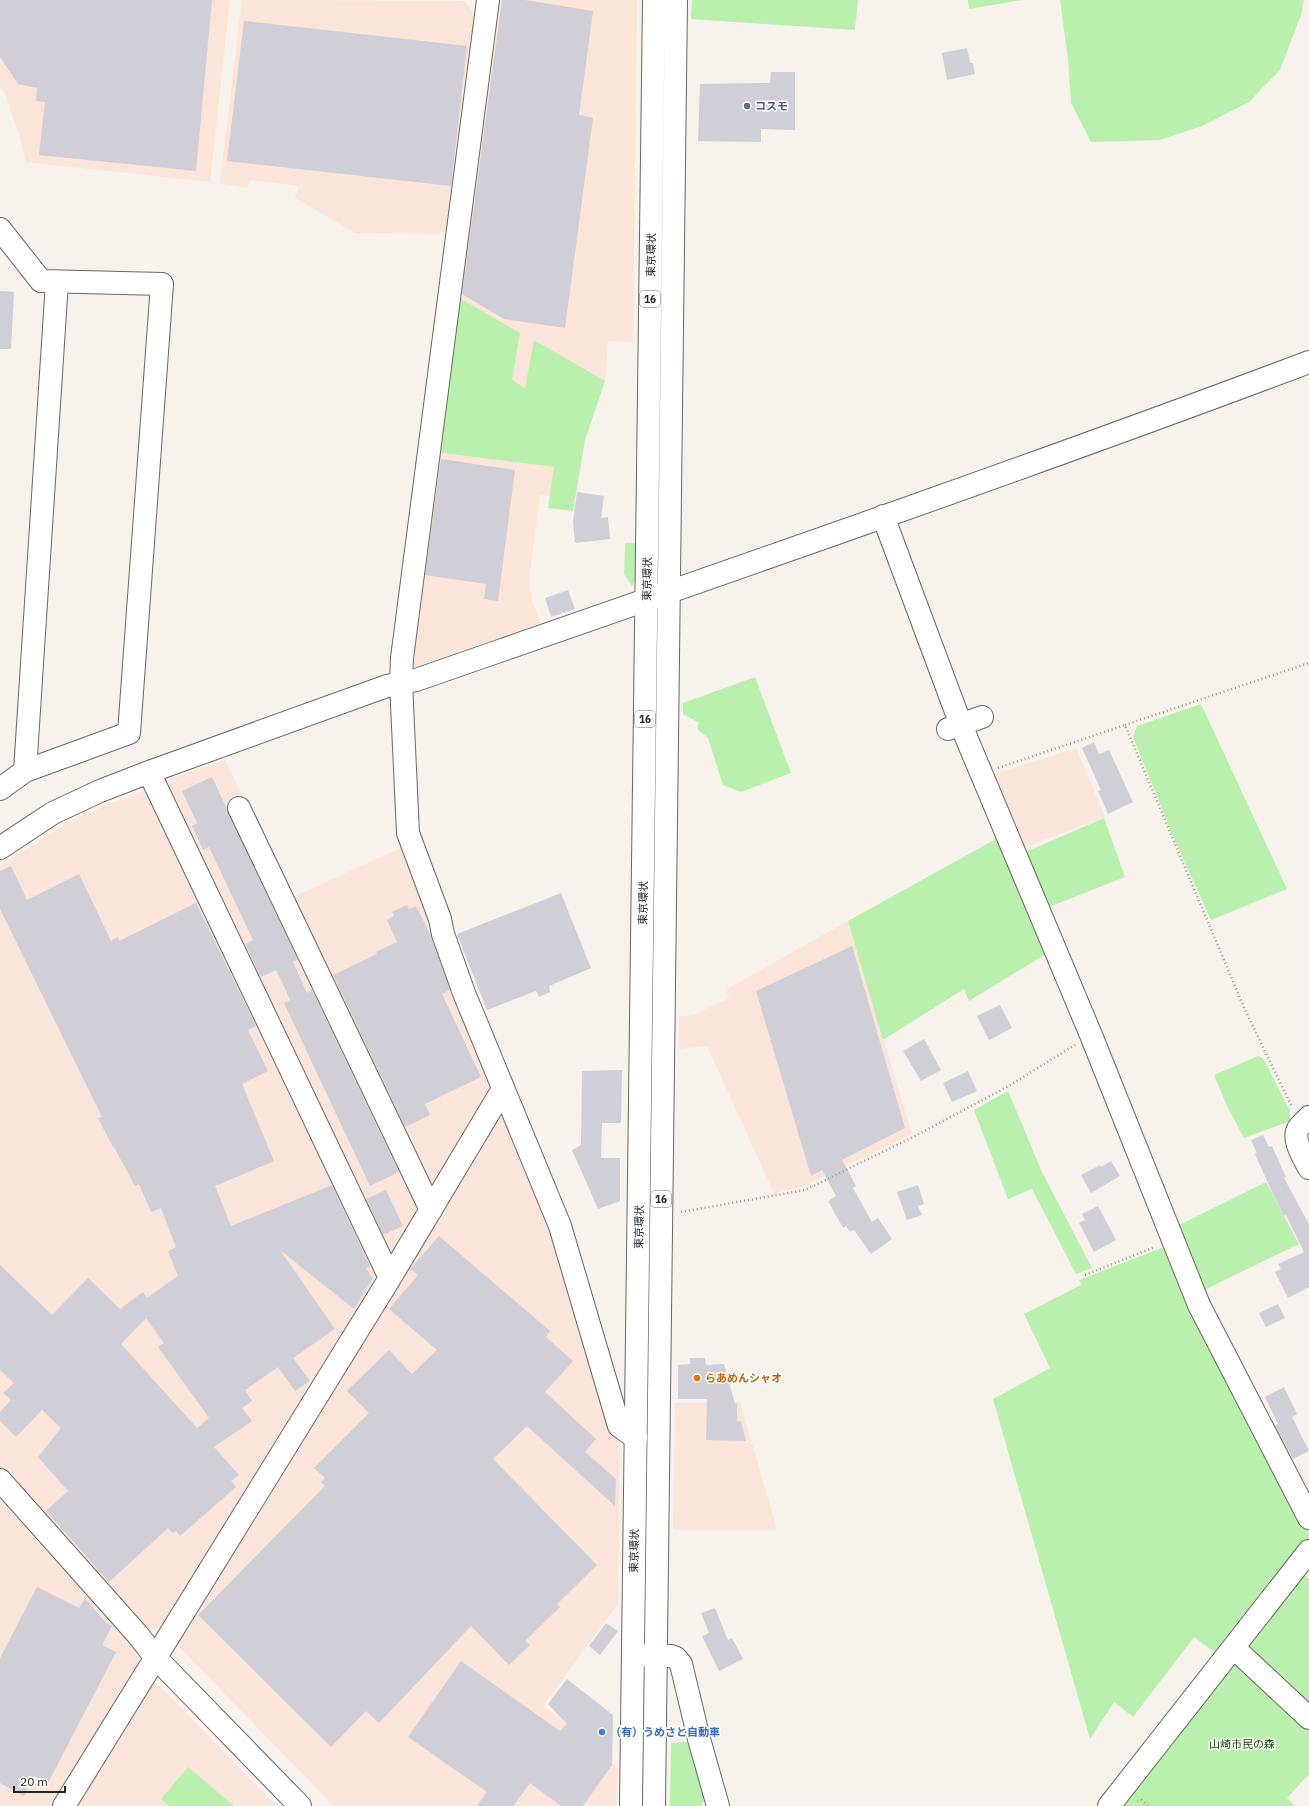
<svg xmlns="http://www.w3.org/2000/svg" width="1309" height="1806" font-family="'IBM Plex Sans','Noto Sans JP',sans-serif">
  <rect width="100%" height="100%" fill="#f8f2ec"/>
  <path fill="#fbe4d9" d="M0,0H230L210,182L26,162L20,137L4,92L0,87Z
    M242,0L464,1L471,10L475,21L449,229L439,234L355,233L295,198L299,186L250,180L247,188L220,183Z
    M496,0H637L633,342L608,341L605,381L534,341L525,388L512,380L456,296Z
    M434,452L555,467L550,496L540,495L529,580L532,601L541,623L416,667L408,660Z
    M1076,748L1105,817L1022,848L992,775Z
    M225,760L291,898L405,846L496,1083L393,1251L384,1250L166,790L171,779Z
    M143,791L151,794L377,1268L376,1279L255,1477L161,1628L149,1630L0,1466V866L71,821L104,806Z
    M848,921L912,1134L802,1187L774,1193L707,1046L679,1049V1016H691L729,998L727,989Z
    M500,1115H509L553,1223L620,1450L618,1604L543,1706L575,1730L577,1738L617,1767L616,1806H334L180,1648L178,1639Z
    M740,1402L777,1530H673L675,1403Z
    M0,1495L136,1646L138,1666L53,1806H0Z
    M158,1685L277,1806H77L149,1687Z"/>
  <path fill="#baf0ad" d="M692,0H858L855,30L691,19Z
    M968,0H1022L969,9Z
    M1060,0H1304L1301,15L1280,70L1249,102L1202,126L1160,140L1091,142L1071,103L1068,60Z
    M456,296L520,333L512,380L525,388L534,340L605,381L585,440L573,511L548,508L554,467L434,452Z
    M625,543H637L636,580L632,586L624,574Z
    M755,677L791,773L741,792L723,785L708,738L697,729L699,723L683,714V703Z
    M1201,704L1287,889L1211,920L1173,836L1133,737L1137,726Z
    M1104,818L1125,877L1044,909L1023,853Z
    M1003,835L1051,951L969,1001L964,989L883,1040L848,921Z
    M1258,1056L1263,1058L1290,1111V1121L1244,1138L1227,1106L1214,1075Z
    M1008,1091L1042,1172L1092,1268L1076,1274L1032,1189L1008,1199L974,1110Z
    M1266,1182L1299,1244L1200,1292L1173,1228Z
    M1169,1245L1243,1401L1309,1534V1546L1221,1657L1194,1637L1133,1717L1114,1702L1090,1739L993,1399L1050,1368L1024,1314L1081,1285L1079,1280Z
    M1301,1572L1309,1579V1713L1239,1648Z
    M1235,1654L1309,1723V1774L1287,1798L1295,1806H1114Z
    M696,1741L710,1792L701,1806H670L671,1743Z
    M188,1767L234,1806H169L161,1799Z"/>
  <path fill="#d0ced6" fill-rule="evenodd" d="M0,0H212L196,171L39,155L45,102L36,101L37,88L18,84L0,57Z
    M502,0H525L593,11L579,115L593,118L565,328L504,319L462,294Z
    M244,21L467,46L451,186L227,161Z
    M967,48L970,63H973L975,74L947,80L942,53Z
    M771,72H795V130L761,129V142L698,141L700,84L770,83Z
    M0,291L14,292L11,349H0Z
    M441,459L515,470L498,601L484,599L486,584L425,575Z
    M577,492L604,496L601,518L608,517L610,539L575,543L573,522Z
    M568,590L575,609L551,617L545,598Z
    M1094,742L1099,754L1109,750L1133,802L1108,814L1098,791L1101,790L1082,748Z
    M212,777L298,960L293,962L307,993L312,990L399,1172L370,1186L284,1003L290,1000L283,984L276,970L261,977L245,944L253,940L209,847L203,850L192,826L197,823L182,791Z
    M11,866L27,900L79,874L111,941L118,937L119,941L196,903L256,1026L248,1030L268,1071L242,1084L274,1161L215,1186L231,1226L332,1185L370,1266L366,1268L373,1278L354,1309L280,1250L335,1329L293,1358L310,1381L295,1391L278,1367L245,1390L252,1401L242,1408L252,1421L214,1447L239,1475L231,1481L236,1487L180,1536L176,1531L173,1533L168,1528L109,1582L46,1511L68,1491L38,1457L61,1428L42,1410L16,1437L0,1421V1412L11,1400L3,1393L14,1383L0,1370V1265L52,1315L88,1278L120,1309L143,1292L147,1298L178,1276L168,1251L176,1247L161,1208L151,1212L139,1184L135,1186L114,1147H113L98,1118L102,1117L0,909V871ZM146,1318L164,1343L158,1347L209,1418L197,1428L121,1344Z
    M561,893L591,968L549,986L550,992L539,997L536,991L487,1010L457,934Z
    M407,905L409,909L416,906L431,936L450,990L442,994L481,1077L425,1104L430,1115L405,1127L333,975L377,954L376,952L397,942L387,920L394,916L392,912Z
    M852,946L905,1128L842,1160L856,1186L853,1188L872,1222L878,1218L892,1239L871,1254L854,1230L850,1232L846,1226L843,1228L828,1201L836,1196L822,1170L811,1176L756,991Z
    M1000,1005L1012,1028L989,1040L977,1016Z
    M924,1039L941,1070L921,1081L903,1051Z
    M622,1070L621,1123H602L601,1158H620V1201L598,1209L572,1150L581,1145L582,1071Z
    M968,1071L977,1091L952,1102L943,1083Z
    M1263,1135L1269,1147L1272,1146L1286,1177L1284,1178L1309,1224V1287L1288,1298L1275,1272L1281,1269L1278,1264L1304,1252L1286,1215L1284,1216L1272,1192L1255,1154L1257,1153L1251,1140Z
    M1111,1161L1120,1176L1091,1193L1081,1175L1100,1165L1101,1167Z
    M918,1185L924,1204L918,1206L922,1215L907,1220L897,1192Z
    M386,1190L403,1226L383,1235L366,1199Z
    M1098,1206L1116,1240L1094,1252L1079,1223L1085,1220L1082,1214Z
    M439,1236L550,1331L546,1337L573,1361L545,1392L596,1439L585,1452L616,1479L615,1506L527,1426L493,1459L597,1565L557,1604L560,1607L525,1641L530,1645L509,1665L471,1626L379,1723L366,1711L331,1747L198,1615L325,1486L321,1482L325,1478L314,1468L369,1413L347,1391L389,1350L412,1374L437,1350L389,1309L418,1275L410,1269Z
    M1278,1304L1285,1318L1266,1327L1259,1313Z
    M690,1358H705L706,1365L724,1364L735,1404H737V1422L741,1421L746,1441L706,1440L707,1399H678V1365L690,1364Z
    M1284,1387L1297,1414L1292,1417L1309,1451L1293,1459L1275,1426L1278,1424L1265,1397Z
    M37,1587L79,1608L85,1598L106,1623L112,1626L102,1645L116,1652L48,1783L34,1776L24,1796L0,1783V1658Z
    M715,1608L728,1640L732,1638L743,1659L719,1671L702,1636L709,1633L701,1613Z
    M606,1623L618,1631L600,1655L589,1646Z
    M461,1661L560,1731L567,1724L548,1704L567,1679L613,1715L612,1765L583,1806H561L530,1783L513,1806H477L487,1792L408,1737Z"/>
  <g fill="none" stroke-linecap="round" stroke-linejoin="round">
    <g stroke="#6c6761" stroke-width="24">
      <path id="minor" d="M488,0L402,658L401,683L408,833L440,919L443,934L464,993L560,1226L619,1426L636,1438
        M0,229L41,281L162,284L129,733L25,771L0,789
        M883,516L961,725L1091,1035L1199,1305L1309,1518
        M948,729L982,717
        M25,771L57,282
        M149,772L390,1278
        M239,808L431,1210
        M0,848L53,813L100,791L149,772L387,686L416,680C715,576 1014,473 1309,362
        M1309,1117C1306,1121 1300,1125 1298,1129C1292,1140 1304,1158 1309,1168
        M0,1480L138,1635L155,1657L300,1806
        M1234,1648L1309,1718
        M633,1655L671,1656L676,1658L681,1664L699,1739L718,1806
        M64,1806L390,1278L503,1089
        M1109,1806L1309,1551"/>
    </g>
    <g stroke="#6c6761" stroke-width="24">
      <path id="highway" d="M631,1806L654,0
        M654,1806L676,0"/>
    </g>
    <path stroke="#9c9894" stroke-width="2.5" stroke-dasharray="1 3" stroke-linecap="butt" d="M1125,725L1309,663
      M998,768L1125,725L1245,1010L1292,1107
      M681,1212L805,1190L915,1136L1007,1087L1075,1045
      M1085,1275L1155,1247
      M1137,1801L1141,1800L1149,1806"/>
    <use href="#minor" stroke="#fff" stroke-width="22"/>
    <use href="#highway" stroke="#fff" stroke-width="22"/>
  </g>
  <circle fill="#5c6f8a" stroke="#fff" stroke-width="1.5" cx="747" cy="106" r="4"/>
  <circle fill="#e8710a" stroke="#fff" stroke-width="1.5" cx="697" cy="1378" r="4"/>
  <circle fill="#3f7fe0" stroke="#fff" stroke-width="1.5" cx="602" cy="1732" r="4"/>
  <g text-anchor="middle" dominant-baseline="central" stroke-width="3" stroke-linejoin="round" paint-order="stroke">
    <g fill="#fff" stroke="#686665" stroke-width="1">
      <rect x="640" y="291" width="20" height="16" rx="3"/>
      <rect x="635" y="711" width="20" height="16" rx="3"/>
      <rect x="651" y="1191" width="20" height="16" rx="3"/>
    </g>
    <g font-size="10" font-weight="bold" fill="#272523">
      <text x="650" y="299">16</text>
      <text x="645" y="719">16</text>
      <text x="661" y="1199">16</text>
    </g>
    <g font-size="11" font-weight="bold" fill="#4e5e75" stroke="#fff" text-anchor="start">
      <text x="755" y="106">コスモ</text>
    </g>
    <g font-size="11" fill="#272523" stroke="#fff">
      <text transform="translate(651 255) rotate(-89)">東京環状</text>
      <text transform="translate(647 579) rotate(-89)">東京環状</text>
      <text transform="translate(643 903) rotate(-89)">東京環状</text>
      <text transform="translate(639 1227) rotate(-89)">東京環状</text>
      <text transform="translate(634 1551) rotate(-89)">東京環状</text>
    </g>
    <g font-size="11" font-weight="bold" fill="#c56008" stroke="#fff" text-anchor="start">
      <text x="705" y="1378">らあめんシャオ</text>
    </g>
    <g font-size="11" font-weight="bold" fill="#366cbe" stroke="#fff" text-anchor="start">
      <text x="610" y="1732">（有）うめさと自動車</text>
    </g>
    <g font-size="11" fill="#153b09" stroke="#fff">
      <text x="1242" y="1744">山崎市民の森</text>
    </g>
  </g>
  <path d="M14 1786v6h51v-6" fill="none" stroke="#272523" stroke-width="2"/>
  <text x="20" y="1786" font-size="12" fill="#272523" stroke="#ffffff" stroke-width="3" paint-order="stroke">20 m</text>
</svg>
